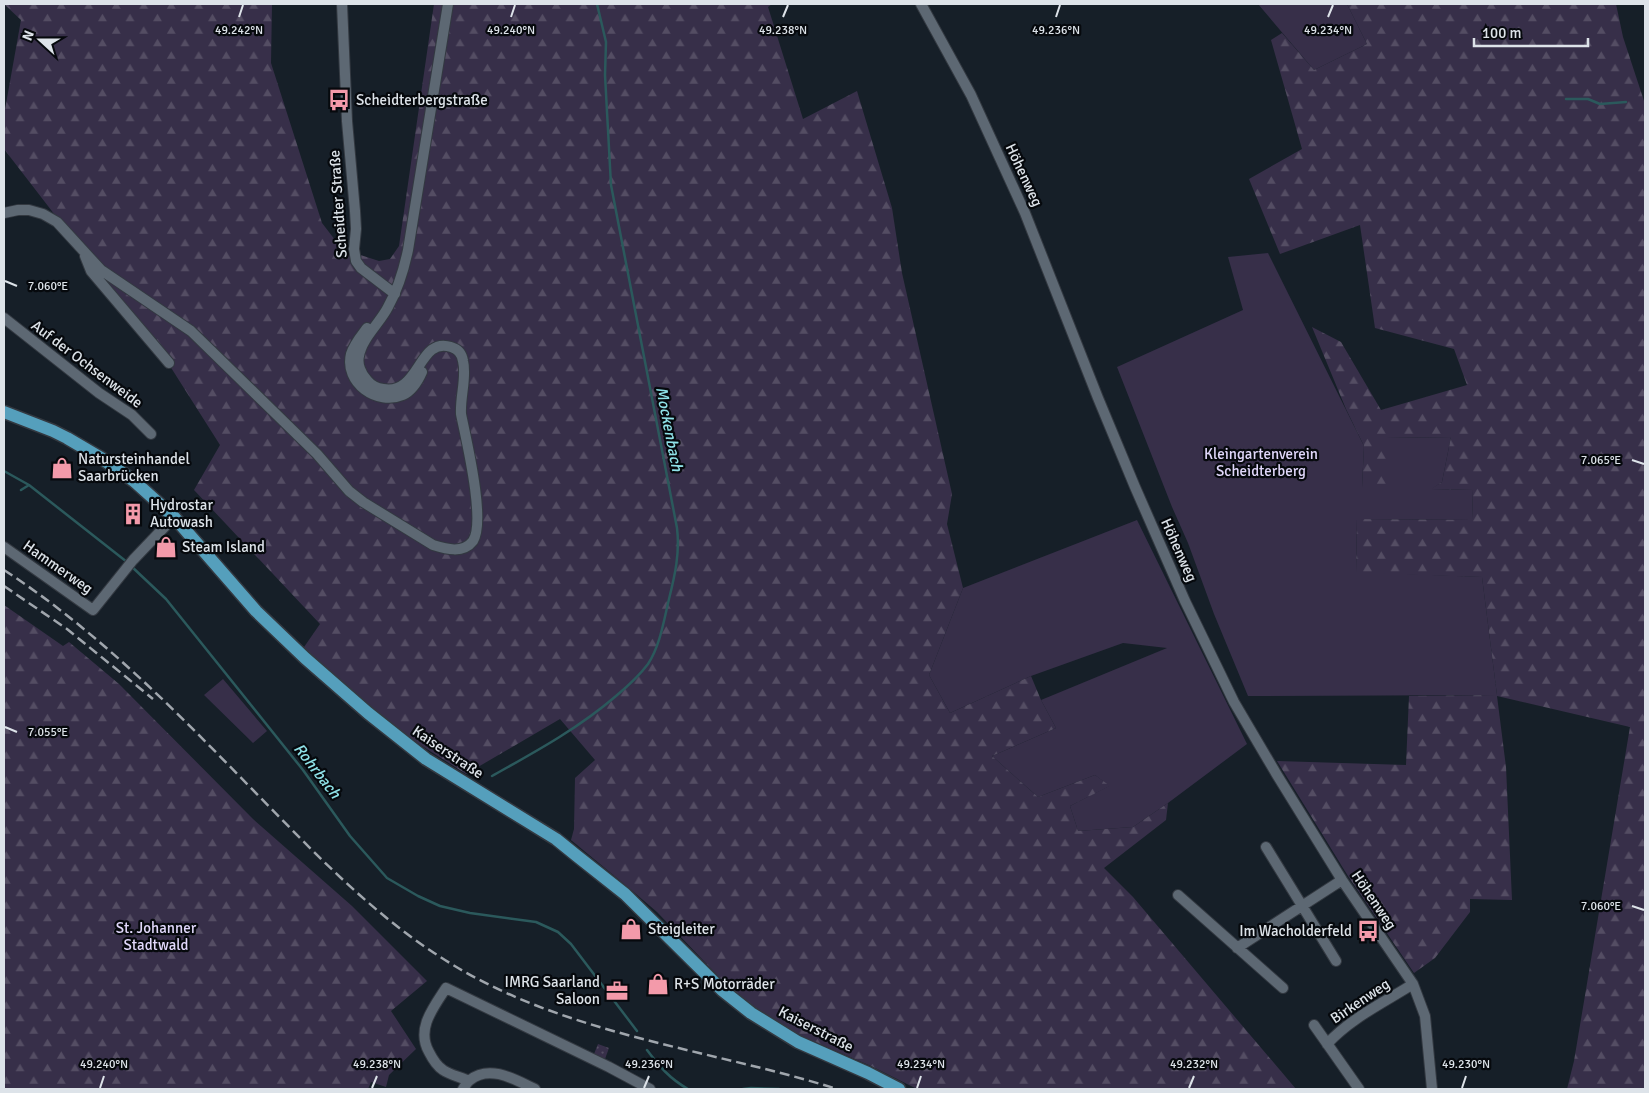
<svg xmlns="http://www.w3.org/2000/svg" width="1649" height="1093" font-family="Signika,sans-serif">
  <defs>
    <pattern id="forest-firs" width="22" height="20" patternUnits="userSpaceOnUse" patternTransform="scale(1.25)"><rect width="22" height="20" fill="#372f49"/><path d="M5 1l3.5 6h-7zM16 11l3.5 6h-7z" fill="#544d63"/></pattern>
    <pattern id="park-dots" width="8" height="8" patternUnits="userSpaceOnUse" patternTransform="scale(1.25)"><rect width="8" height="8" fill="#372f49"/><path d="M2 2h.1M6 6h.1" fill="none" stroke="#544d63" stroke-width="1.8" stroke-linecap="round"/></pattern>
  </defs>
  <rect width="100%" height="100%" fill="#161f28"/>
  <path fill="#372f49" d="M1258,4H1347L1367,44L1314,70Z
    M1268,253L1364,446L1362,488H1386V438L1451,437L1442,482L1432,489L1473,490L1472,520L1357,519L1356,572L1482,577L1497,695L1248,696L1214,614L1188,543L1172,507L1117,367L1243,310L1228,257Z
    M1137,520L1247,744L1168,803L1133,827L1078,831L1070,806L1109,786L1095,775L1038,797L992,756L1056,728L1041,700L1167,648L1123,643L1031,676L950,713L929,675L963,588Z
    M223,679L267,731L253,743L204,695Z"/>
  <path fill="url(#forest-firs)" d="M4,4H272L271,63L322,223L342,249L379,261L390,259L399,246L434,4H772L768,7L803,119L857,91L892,208L902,273L952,494L947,524L963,588L929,675L950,713L1031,676L1041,700L1056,728L992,756L1038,797L1095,775L1110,786L1070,806L1078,831L1133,827L1168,803L1166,820L1104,868L1133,897L1296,1089H917L871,1066L801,1036L753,1007L721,979L657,912L629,888L571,840L574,829L575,778L595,760L560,719L466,774L389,725L302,650L320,624L194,490L220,445L163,355L4,149V115L21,20Z
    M1347,4H1616L1623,37L1645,104V1089H1567L1574,1061L1630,727L1497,696L1506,767L1512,900L1470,899V912L1435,958L1414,973L1348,876L1277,761L1406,765L1409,696L1497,695L1482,577L1356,573L1357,519L1472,520L1473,490L1431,489L1442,482L1451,437L1386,438V488H1362L1364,446L1346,409L1312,327L1341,342L1381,410L1467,385L1454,349L1375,328L1360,225L1280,254L1249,179L1302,149L1271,40L1282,33L1314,70L1367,44Z
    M4,605L63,646L69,642L119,684L253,819L352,906L427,981L391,1011L416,1049L389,1075L386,1087L371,1082L368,1089H4Z"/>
  <path fill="url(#park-dots)" d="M598,1044L609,1048L605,1059L594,1054Z"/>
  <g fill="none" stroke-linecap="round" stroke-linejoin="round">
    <path stroke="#2b595c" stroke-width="2.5" d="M1566,99H1588L1600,104L1626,102
      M4,471L29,485L127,562
      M21,490L29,485
      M131,566L166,599L303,770L350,836L387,878L418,896L440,906L470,913L536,922L558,932L571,944L637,1031
      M492,776C535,752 579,728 616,696C628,686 639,676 648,664C660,646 664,620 669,599C675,575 680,553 677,528L611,185L605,75L606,42L597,4
      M647,1050C659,1066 670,1079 688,1089
      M743,1089L751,1088L779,1089"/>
    <g stroke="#333941" stroke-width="12">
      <path id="minor" d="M342,4L347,121L355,211L356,229L354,249L356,261L361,268L395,294
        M921,4L971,95L1025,213L1098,398L1135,487L1185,601L1234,702L1277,775L1342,880L1413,984L1425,1016L1432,1089
        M4,213L18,210H29L43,214L57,222L101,270L191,331L317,454L349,491L363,502L433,545C446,549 463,554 473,541C486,521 466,439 461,414C460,396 467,377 463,361C462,354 458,349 451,347C418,336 420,396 383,389C377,388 371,385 367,380C361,374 357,364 359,356C362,338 380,323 388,307C398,289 404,269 408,250L448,4
        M85,256L91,271L169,363
        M4,318L99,393L132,415L151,434
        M367,328C361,336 354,344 351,354C344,383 377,406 403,395C412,391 418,381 422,372
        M4,547L93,610L133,560L174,517
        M1266,847L1336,961
        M1178,895L1283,988
        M1237,948L1342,880
        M1314,1025L1359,1089
        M1327,1044C1351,1018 1383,1003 1413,984
        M469,1081C461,1077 450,1075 443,1070C437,1066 432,1058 429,1052C416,1029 433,1008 446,988L609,1067L650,1089
        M463,1089C465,1086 467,1082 470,1080C490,1064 516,1080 535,1089"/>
    </g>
    <g stroke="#333941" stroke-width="15">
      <path id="major" d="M4,412L53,431L67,438L101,458L134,481L174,517L256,611L305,658L368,713L426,759L556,839L577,856L625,894L722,990L751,1013L798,1042L868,1073L899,1089"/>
    </g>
    <use href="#minor" stroke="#5d6873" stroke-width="10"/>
    <use href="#major" stroke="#559fbc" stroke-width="12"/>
    <path stroke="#a0a6ad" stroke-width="2.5" stroke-dasharray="10 5" stroke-linecap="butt" d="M4,570C96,630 173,708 249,786C311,849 370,913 445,960C563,1035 706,1048 837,1089
      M4,586L67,629L153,699"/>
  </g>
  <path fill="none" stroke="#dde3e9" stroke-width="2" d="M239,17L243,5M511,17L515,5M783,17L788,5M1056,17L1060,5M1328,17L1333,5M5,281L17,286M1632,460L1644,464M5,727L17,732M1632,906L1644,910M100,1088L104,1076M372,1088L377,1076M644,1088L649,1076M917,1088L921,1076M1189,1088L1194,1076M1462,1088L1466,1076"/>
  <defs>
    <g id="bus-bare" transform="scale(1.725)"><path d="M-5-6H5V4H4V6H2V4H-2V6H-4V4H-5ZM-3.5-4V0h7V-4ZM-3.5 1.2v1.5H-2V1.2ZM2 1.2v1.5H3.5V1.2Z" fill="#f39aaa" stroke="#06090d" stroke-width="2.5" paint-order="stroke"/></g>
    <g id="shop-bare" transform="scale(1.725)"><path d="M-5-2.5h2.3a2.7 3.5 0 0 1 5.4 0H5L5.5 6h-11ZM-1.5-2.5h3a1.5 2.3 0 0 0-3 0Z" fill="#f39aaa" stroke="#06090d" stroke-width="2.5" paint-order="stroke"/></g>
    <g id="building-bare" transform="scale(1.725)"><path d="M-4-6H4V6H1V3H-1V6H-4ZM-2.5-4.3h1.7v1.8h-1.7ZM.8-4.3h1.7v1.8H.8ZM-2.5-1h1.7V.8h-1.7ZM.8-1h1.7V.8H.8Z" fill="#f39aaa" stroke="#06090d" stroke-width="2.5" paint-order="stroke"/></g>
    <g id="office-bare" transform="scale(1.725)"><path d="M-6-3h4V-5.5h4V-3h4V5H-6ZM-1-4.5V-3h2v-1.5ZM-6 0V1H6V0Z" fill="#f39aaa" stroke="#06090d" stroke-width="2.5" paint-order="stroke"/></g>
  </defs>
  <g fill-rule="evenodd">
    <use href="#bus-bare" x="339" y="100"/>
    <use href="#shop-bare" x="62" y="468"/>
    <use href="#building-bare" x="133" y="514"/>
    <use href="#shop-bare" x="166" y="547"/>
    <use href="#shop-bare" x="631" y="929"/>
    <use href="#bus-bare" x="1368" y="931"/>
    <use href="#shop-bare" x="658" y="984"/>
    <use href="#office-bare" x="617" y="991"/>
  </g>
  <g text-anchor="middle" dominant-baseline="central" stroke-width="4.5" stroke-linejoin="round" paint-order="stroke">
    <g font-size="15" fill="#dde3e9" stroke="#06090d" text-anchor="start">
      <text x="356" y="100">Scheidterbergstraße</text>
      <text x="78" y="459">Natursteinhandel<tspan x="78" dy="17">Saarbrücken</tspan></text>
      <text x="150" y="505">Hydrostar<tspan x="150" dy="17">Autowash</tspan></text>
      <text x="182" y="547">Steam Island</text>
      <text x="648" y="929">Steigleiter</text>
      <text x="1352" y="931" text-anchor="end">Im Wacholderfeld</text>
      <text x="600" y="982" text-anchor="end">IMRG Saarland<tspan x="600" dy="17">Saloon</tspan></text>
      <text x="674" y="984">R+S Motorräder</text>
    </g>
    <g font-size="15" fill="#dde3e9" stroke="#06090d">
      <text transform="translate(1024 175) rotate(65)">Höhenweg</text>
      <text transform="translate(338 204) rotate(-94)">Scheidter Straße</text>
      <text transform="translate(87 364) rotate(37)">Auf der Ochsenweide</text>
      <text transform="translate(1179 550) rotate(66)">Höhenweg</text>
      <text transform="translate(58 567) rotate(35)">Hammerweg</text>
      <text transform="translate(448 752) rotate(34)">Kaiserstraße</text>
      <text transform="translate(1374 900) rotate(56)">Höhenweg</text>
      <text transform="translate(1360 1001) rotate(-34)">Birkenweg</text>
      <text transform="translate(816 1029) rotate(27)">Kaiserstraße</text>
    </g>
    <g font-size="15" fill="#e1d8fb" stroke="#06090d">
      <text x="1261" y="454">Kleingartenverein<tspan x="1261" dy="17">Scheidterberg</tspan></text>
      <text x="156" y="928">St. Johanner<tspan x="156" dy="17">Stadtwald</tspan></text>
    </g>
    <g font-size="16" font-style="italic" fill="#8fe2e8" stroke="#06090d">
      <text transform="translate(669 429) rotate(79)">Mockenbach</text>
      <text transform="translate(317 771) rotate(52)">Rohrbach</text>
    </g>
  </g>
  <g font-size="12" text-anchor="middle" fill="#dde3e9" stroke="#06090d" stroke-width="4.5" stroke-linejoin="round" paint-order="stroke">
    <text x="239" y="34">49.242°N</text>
    <text x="511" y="34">49.240°N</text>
    <text x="783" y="34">49.238°N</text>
    <text x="1056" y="34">49.236°N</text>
    <text x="1328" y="34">49.234°N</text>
    <text x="48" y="290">7.060°E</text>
    <text x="1601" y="464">7.065°E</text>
    <text x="48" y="736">7.055°E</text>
    <text x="1601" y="910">7.060°E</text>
    <text x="104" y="1068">49.240°N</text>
    <text x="377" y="1068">49.238°N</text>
    <text x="649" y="1068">49.236°N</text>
    <text x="921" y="1068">49.234°N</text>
    <text x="1194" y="1068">49.232°N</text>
    <text x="1466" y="1068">49.230°N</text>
  </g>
  <rect width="1649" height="1093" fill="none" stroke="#dde3e9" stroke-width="10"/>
  <g transform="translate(40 40) rotate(291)" stroke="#06090d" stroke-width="4" paint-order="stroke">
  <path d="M0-4L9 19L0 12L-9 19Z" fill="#dde3e9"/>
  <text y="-8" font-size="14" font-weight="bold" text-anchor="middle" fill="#dde3e9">N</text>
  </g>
  <path d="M1474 38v8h114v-8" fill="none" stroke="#dde3e9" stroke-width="2.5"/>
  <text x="1482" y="38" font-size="15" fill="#dde3e9" stroke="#06090d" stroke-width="4" paint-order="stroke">100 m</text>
</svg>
